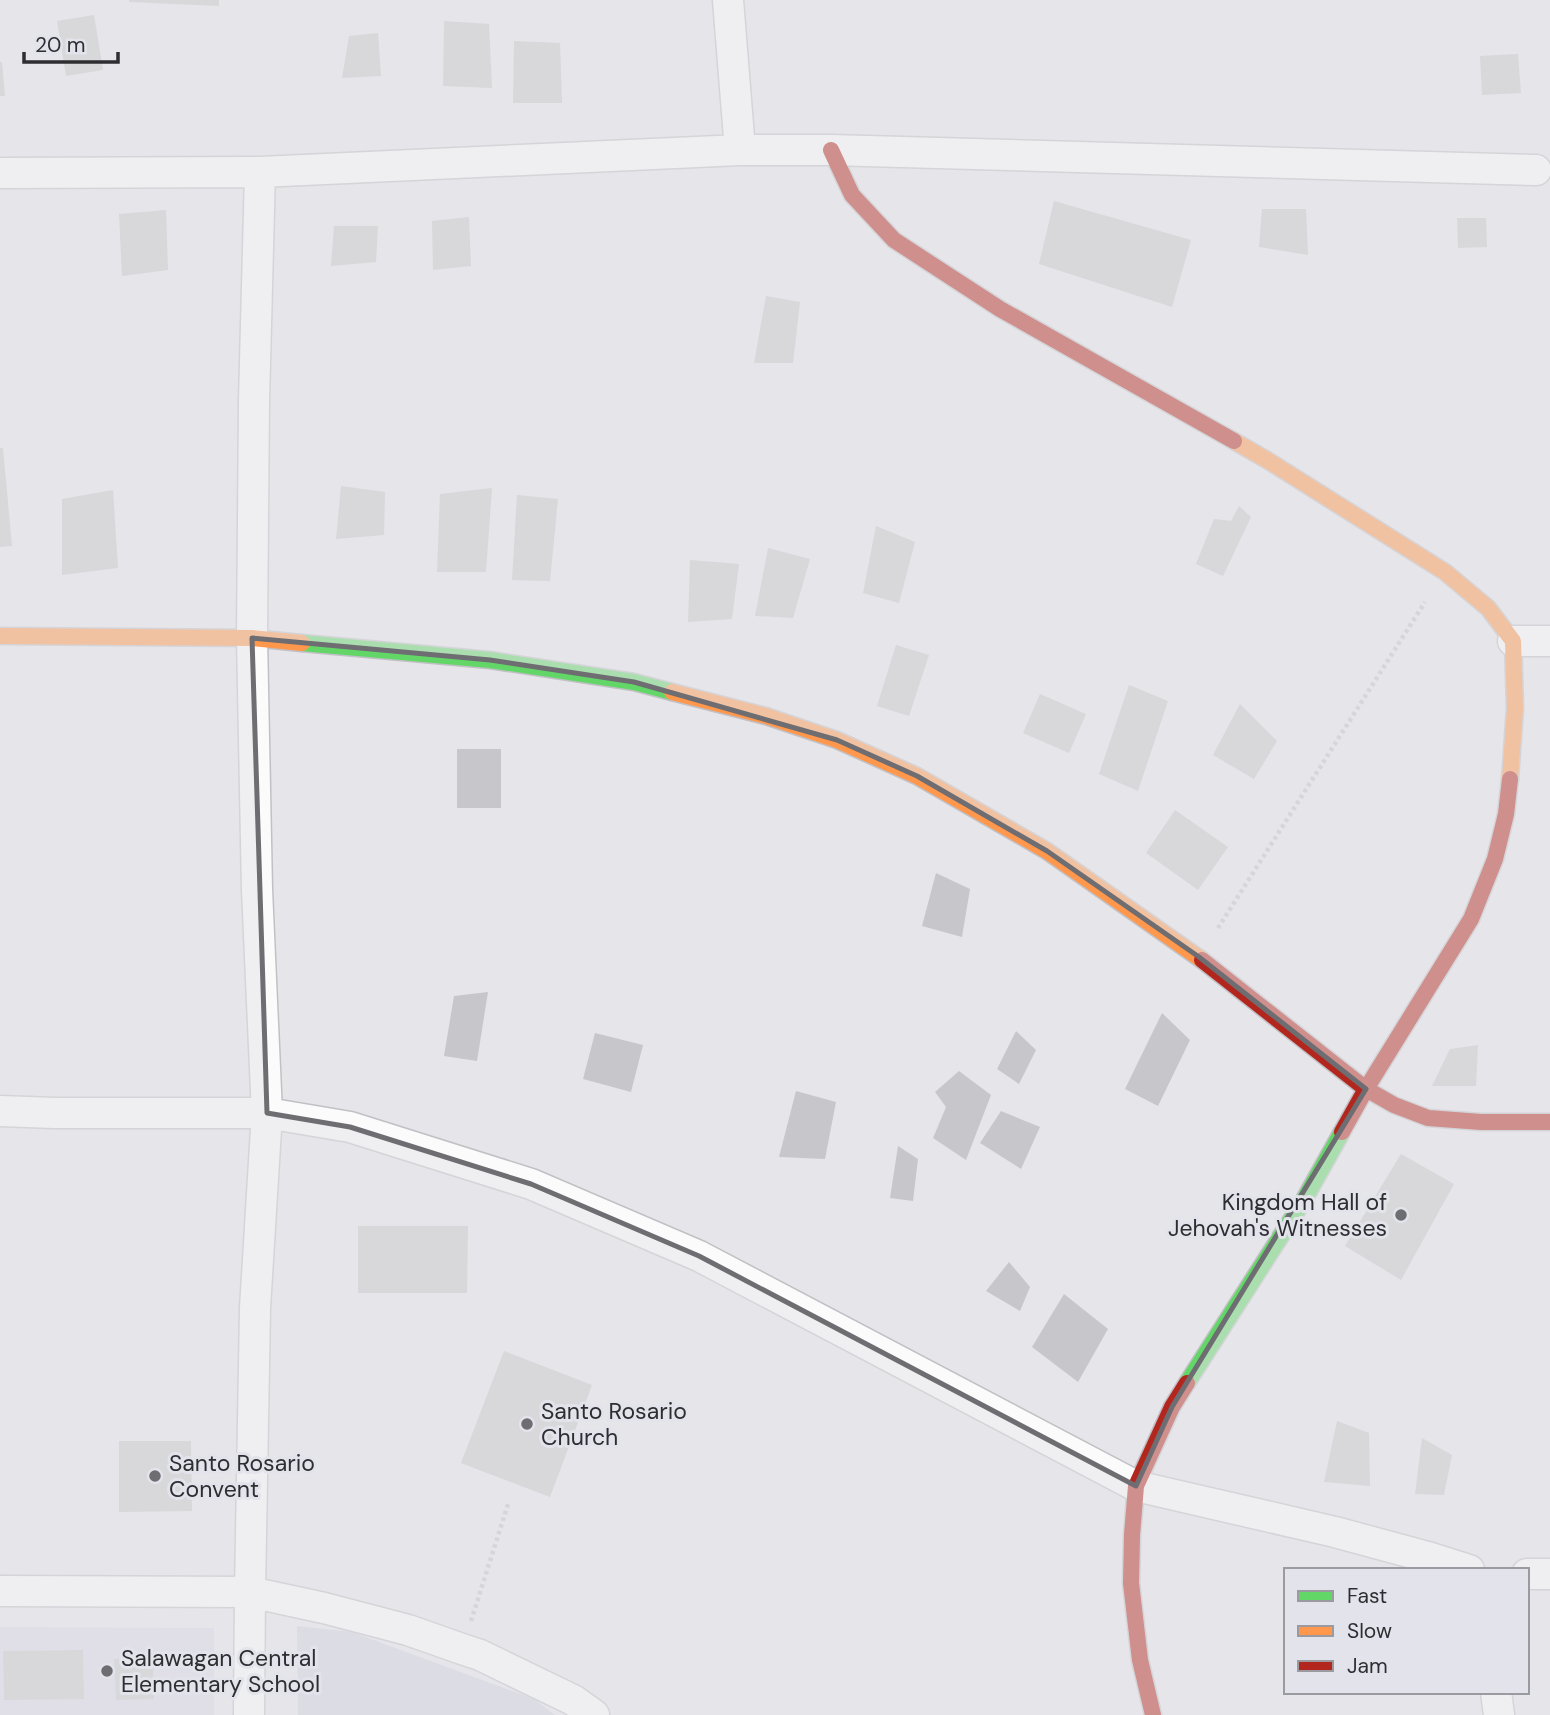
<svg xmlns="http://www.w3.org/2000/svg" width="1550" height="1715" font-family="'DM Sans',sans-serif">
  <rect width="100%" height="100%" fill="#e5e5ea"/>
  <path fill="#dad8e4" d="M0,1627L214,1628V1715H0Z"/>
  <path fill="#d1d0df" d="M297,1626L352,1632L534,1699L555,1715H298Z"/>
  <path fill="#c7c7cb" d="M129,0H219V6L129,2Z
    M94,15L103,70L66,76L57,21Z
    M444,21L489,24L492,88L443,86Z
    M378,33L381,76L342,78L349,36Z
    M514,41L560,43L562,103H513Z
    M1518,54L1521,93L1482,95L1480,56Z
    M0,62H2L5,96H0Z
    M1054,201L1191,240L1172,307L1039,264Z
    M1262,209H1306L1308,255L1259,247Z
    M166,210L168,270L122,276L119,214Z
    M469,217L471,266L433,270L432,221Z
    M1457,218H1486L1487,247L1458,248Z
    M334,226H378L376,262L331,266Z
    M766,296L800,302L793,363H754Z
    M0,448H3L12,546L0,547Z
    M341,486L385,492L384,535L336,539Z
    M492,488L486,572H437L440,494Z
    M113,490L118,568L62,575V499Z
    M517,495L558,499L550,581L512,580Z
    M1239,506L1251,517L1223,576L1196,564L1214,519L1231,521Z
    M876,526L915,542L899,603L863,593Z
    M768,548L810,559L793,618L755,616Z
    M690,560L739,564L732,619L688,622Z
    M896,645L929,655L909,716L877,706Z
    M1129,685L1168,701L1138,791L1099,774Z
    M1040,694L1086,714L1069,753L1023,733Z
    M1240,704L1277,741L1254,779L1213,755Z
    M457,749H501V808H457Z
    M1175,810L1228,847L1198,890L1146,853Z
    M936,873L970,889L962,937L922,926Z
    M488,992L477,1061L444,1056L454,996Z
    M1162,1013L1190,1040L1158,1106L1125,1089Z
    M1016,1031L1036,1050L1019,1084L997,1069Z
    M595,1033L643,1045L631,1092L583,1079Z
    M1478,1045L1476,1086H1432L1450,1049Z
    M959,1071L991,1095L966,1160L933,1138L946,1107L935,1092Z
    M796,1091L836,1102L825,1159L779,1157Z
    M1001,1111L1040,1127L1021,1169L980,1143Z
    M898,1146L918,1159L913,1201L890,1198Z
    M1401,1154L1454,1184L1401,1280L1345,1246Z
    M358,1226H468L467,1293H358Z
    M1009,1262L1030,1287L1020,1311L986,1291Z
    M1064,1294L1108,1329L1078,1382L1032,1347Z
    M504,1351L592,1385L550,1497L461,1463Z
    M1337,1421L1369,1433L1370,1486L1324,1482Z
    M1422,1438L1452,1455L1444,1495L1415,1494Z
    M119,1441H191L192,1511L119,1512Z
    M83,1650L84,1699L4,1700L3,1651Z
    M153,1658L154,1699L116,1700L114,1659Z"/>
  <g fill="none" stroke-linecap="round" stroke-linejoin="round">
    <g stroke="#c1c1c5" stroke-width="33">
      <path id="street" d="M728,0L740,150
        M0,173L260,172L740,150H831L1536,170
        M1513,641H1550
        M0,1111L54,1113H267L350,1127L531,1184L699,1256L1136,1486L1335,1532L1431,1558L1469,1570
        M1527,1574H1550
        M0,1591L250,1592L324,1608L408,1630L462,1649L480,1655L573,1700L594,1715
        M1496,1692L1499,1715
        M249,1715L250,1592L255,1308L267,1113L257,890L252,638L254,401L260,172"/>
    </g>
    <g stroke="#c1c1c5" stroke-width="19">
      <path id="fast" d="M302,643L490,660L634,682L672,692
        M1187,1383L1304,1200L1342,1132"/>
    </g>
    <g stroke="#c1c1c5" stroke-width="19">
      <path id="slow" d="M1234,441L1267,460L1445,572L1488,608L1513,641L1515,708L1510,779
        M0,636L252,638L302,643
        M672,692L766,716L837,740L917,776L1047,851L1202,960"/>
    </g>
    <g stroke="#c1c1c5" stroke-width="19">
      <path id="jam" d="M831,150L852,195L894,240L1000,309L1234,441
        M1202,960L1366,1089L1394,1105L1428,1118L1481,1122H1550
        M1342,1132L1366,1089L1471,919L1495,859L1506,814L1510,779
        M1153,1715L1140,1660L1131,1583L1132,1535L1136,1486L1172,1407L1187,1383"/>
    </g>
    <path stroke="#c4c4c6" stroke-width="4.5" stroke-dasharray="3.5 3.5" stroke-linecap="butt" d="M1218,928L1425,602
      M471,1621L509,1501"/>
    <use href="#street" stroke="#fbfbfc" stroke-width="30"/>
    <use href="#fast" stroke="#63d668" stroke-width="16"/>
    <use href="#slow" stroke="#ff974d" stroke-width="16"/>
    <use href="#jam" stroke="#b3261e" stroke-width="16"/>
  </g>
  <path d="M0 0H1550V1715H0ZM252,638L490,660L634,682L837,740L917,776L1047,851L1199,957L1366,1089L1172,1407L1136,1486L699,1256L531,1184L350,1127L267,1113Z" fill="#e5e5ea" fill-opacity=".55" fill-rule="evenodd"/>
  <path fill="none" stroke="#6e6d72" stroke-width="5" stroke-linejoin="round" d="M252,638L490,660L634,682L837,740L917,776L1047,851L1199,957L1366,1089L1172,1407L1136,1486L699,1256L531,1184L350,1127L267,1113Z"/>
  <g fill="#6e6d72" stroke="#e3e3ec" stroke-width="2.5">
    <circle cx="1401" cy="1215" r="7"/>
    <circle cx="527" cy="1424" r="7"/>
    <circle cx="155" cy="1476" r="7"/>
    <circle cx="107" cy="1671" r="7"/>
  </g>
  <g text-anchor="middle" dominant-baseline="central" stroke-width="6" stroke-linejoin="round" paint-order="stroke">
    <g font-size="23" fill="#2e2d31" stroke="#e3e3ec" text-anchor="start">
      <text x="1387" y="1202" text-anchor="end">Kingdom Hall of<tspan x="1387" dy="26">Jehovah's Witnesses</tspan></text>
      <text x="541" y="1411">Santo Rosario<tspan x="541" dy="26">Church</tspan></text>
      <text x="169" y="1463">Santo Rosario<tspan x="169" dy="26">Convent</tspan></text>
      <text x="121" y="1658">Salawagan Central<tspan x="121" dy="26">Elementary School</tspan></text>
    </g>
  </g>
  <rect x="1284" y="1568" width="245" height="126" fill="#e3e3ec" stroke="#9b9aa1" stroke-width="2"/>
  <rect x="1298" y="1591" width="35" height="10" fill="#63d668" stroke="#9b9aa1" stroke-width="2"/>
  <text x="1347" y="1603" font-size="21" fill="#2e2d31">Fast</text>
  <rect x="1298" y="1626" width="35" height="10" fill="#ff974d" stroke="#9b9aa1" stroke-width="2"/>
  <text x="1347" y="1638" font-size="21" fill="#2e2d31">Slow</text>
  <rect x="1298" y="1661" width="35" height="10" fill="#b3261e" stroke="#9b9aa1" stroke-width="2"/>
  <text x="1347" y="1673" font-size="21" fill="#2e2d31">Jam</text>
  <path d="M24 52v10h94v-10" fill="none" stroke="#2e2d31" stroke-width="3.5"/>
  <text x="35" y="52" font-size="21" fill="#2e2d31" stroke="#e3e3ec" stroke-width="5" paint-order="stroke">20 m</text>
</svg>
